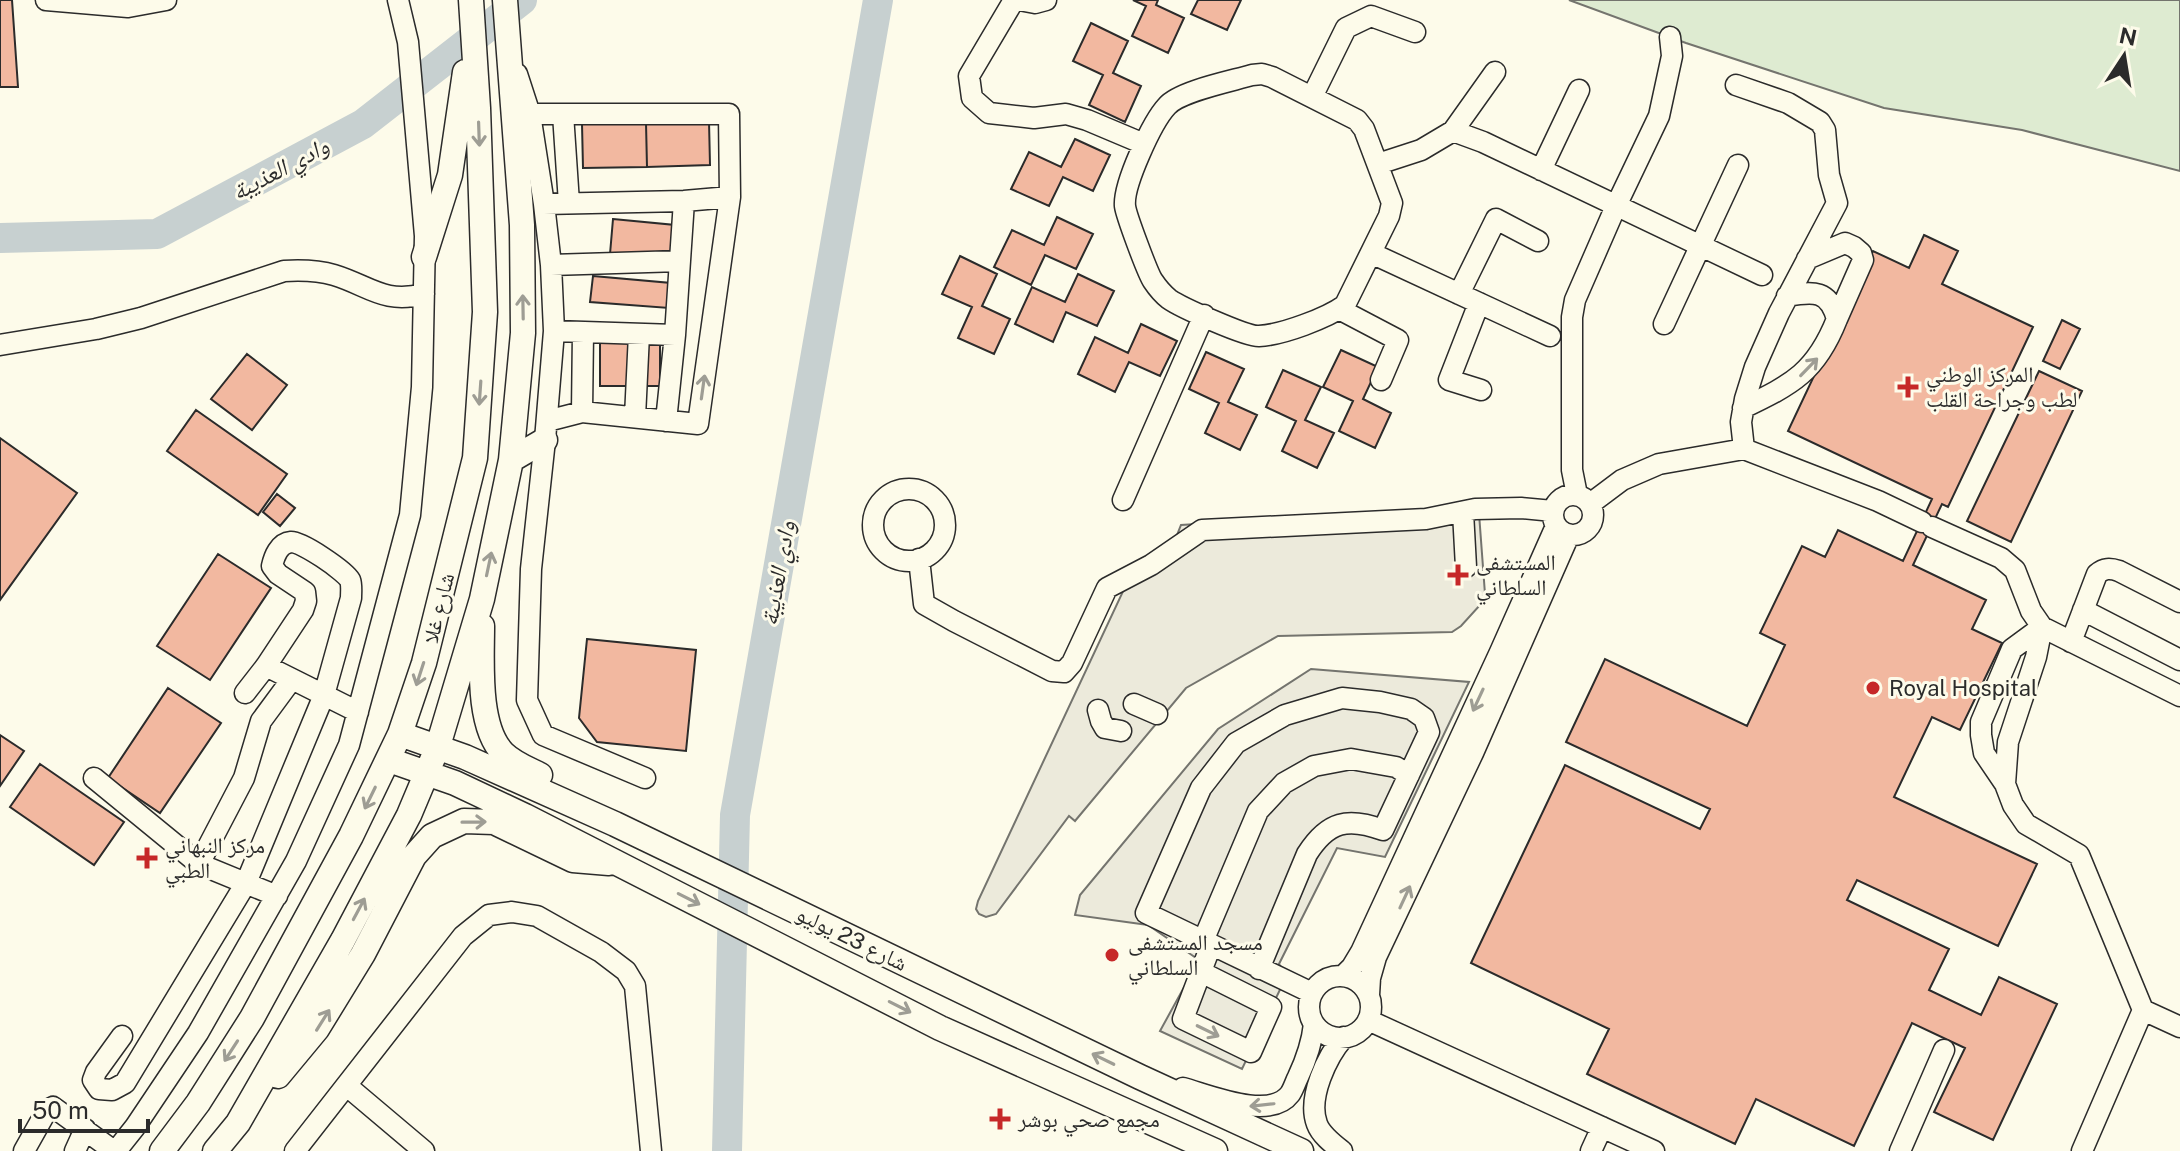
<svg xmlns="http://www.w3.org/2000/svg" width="2180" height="1151" font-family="'Public Sans','Noto Naskh Arabic',sans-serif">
  <rect width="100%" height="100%" fill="#fdfbea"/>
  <path fill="#deebd1" stroke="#74746e" stroke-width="2" d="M1569,0H2180V171L2022,130L1884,108L1686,43Z"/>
  <path fill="#eceadb" stroke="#74746e" stroke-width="2" d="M1478,500L1485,594L1481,604L1461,626L1452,632L1278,636L1186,688L1075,821L1069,816L996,914L986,917L979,914L976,909L978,901L1125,587L1173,545L1181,525L1449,509Z
    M1311,669L1469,682L1385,857L1337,848L1279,964L1287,975L1242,1069L1160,1031L1199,960L1148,925L1075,915L1080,895L1218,729Z"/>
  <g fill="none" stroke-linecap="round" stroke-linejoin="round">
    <path stroke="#c7d0d0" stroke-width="30" d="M0,238L157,234L363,124L522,0
      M727,1151L735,815L878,0"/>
  </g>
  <path fill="#f2b8a0" stroke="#2b2b2b" stroke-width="2" d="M0,0H12L18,87H0Z
    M1133,0H1158L1156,5L1184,18L1168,53L1132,36L1146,6Z
    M1198,0H1241L1227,30L1191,14Z
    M1091,23L1128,41L1113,73L1141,86L1125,122L1089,105L1103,75L1073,61Z
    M709,121L710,165L647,167L646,123Z
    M646,123L647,167L583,168L582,124Z
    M1075,139L1110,155L1093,191L1063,177L1049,206L1011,189L1029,152L1061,167Z
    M1057,217L1093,234L1076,269L1045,255L1031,285L994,267L1012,230L1044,245Z
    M613,219L675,225L672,260L610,254Z
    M1924,235L1958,251L1942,284L2033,327L1948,507L1942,504L1913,565L1986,600L1972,629L2002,643L1960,730L1932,717L1894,797L2037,864L1998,946L1857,880L1847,900L1949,949L1929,990L1981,1015L1999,977L2057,1004L1993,1140L1934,1112L1965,1048L1912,1023L1854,1146L1756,1099L1735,1144L1587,1074L1609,1029L1471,963L1565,765L1700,829L1710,809L1566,742L1605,659L1747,726L1785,645L1760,633L1802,546L1825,557L1838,530L1903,561L1932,499L1788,431L1873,251L1909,268Z
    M960,256L997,274L982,306L1010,319L994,354L958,338L972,307L942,294Z
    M1078,274L1114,291L1097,326L1066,312L1053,342L1015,324L1032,287L1065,302Z
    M593,276L671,283L669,308L590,302Z
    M2062,320L2080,329L2060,369L2043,361Z
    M1141,324L1177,341L1160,376L1129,362L1115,392L1078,374L1095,337L1128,353Z
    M600,340H660V386H600Z
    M1341,350L1378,367L1363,399L1391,413L1375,448L1339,431L1353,401L1323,387Z
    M1206,352L1244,369L1228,402L1257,415L1240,450L1205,433L1219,403L1189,389Z
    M247,354L287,385L252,430L211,399Z
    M1283,370L1321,387L1305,420L1334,433L1317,468L1282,451L1296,421L1266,407Z
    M2039,371L2082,391L2011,542L1967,521Z
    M196,410L287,474L258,515L167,451Z
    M0,438L77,493L0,600Z
    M277,494L295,508L280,526L263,512Z
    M218,554L271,588L210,680L157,646Z
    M587,639L696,650L686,751L597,742L579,718Z
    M168,688L221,723L160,813L108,778Z
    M0,735L24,751L0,786Z
    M40,764L124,822L94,865L10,807Z"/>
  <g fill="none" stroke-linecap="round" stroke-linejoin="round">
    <g stroke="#2b2b2b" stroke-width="23">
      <path id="minor" d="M46,0L128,7L166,0
        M1014,0L969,76L972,98L989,113L1034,118L1066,114L1087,120L1144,144
        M1019,0L1035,3L1046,0
        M517,74L530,114L544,204L551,265L554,331L545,440L531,569L527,700L543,735L645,778
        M1262,74L1272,77L1357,120L1364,129L1392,203L1389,216L1345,305C1327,318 1282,335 1259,336C1247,337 1180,307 1169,299C1164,295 1157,287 1153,281C1148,274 1126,215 1125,206C1123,185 1152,122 1167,106C1180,91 1232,81 1252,75Z
        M1736,85L1788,103L1820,122L1825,130L1829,175L1837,203L1779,313L1755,367L1745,399L1741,422L1744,449L1878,501L1922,522
        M1312,97L1346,28L1371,16L1415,32
        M530,114H729L730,197L684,201L544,204
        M563,114L569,203
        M1453,131L1483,142L1762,275
        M1378,164L1421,150L1453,131L1495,72
        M1541,170L1579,90
        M1371,253L1550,336
        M1807,259L1845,243L1854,247L1861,253L1863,260L1837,319
        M551,265L680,261
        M1459,294L1496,219L1538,241
        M1479,303L1449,380L1481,390
        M1339,309L1398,340L1381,380
        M1664,324L1738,165
        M554,331L675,335L666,421
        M675,335L684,201
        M0,345L96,329L141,318L284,271C301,270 317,270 334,275C370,286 383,304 424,294
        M1743,408C1793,384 1816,372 1837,319C1829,290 1814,291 1787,296
        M582,412L583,332
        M635,417L639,334
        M547,421L582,412L698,424L730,197
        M873 525a36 36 0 1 1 72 0a36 36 0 1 1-72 0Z
        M1553 515a20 20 0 1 1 40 0a20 20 0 1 1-40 0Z
        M1577,495L1572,470V317L1575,300L1616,206L1659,116L1672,56L1670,37
        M1123,500L1204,315
        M1590,504L1622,480L1659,464L1744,449
        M1463,512L1466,567
        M1932,527L2001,558L2015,570L2031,611L2042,627L2180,696
        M919,559L924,604L954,621L1052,671L1064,672L1072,663L1107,588L1151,565L1202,530L1426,519L1475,509L1521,508L1553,511
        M2083,610L2180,660
        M2042,627L2012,649L1981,722V735L1984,753L2005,784L2013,805L2026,824L2079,855L2143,1010L2180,1027
        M2071,642L2097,574C2104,568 2110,568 2119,571L2180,602
        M266,666L358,712
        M1134,704L1157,714
        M1098,710L1101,721L1105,728L1121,731
        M94,778L199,864L277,896
        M2005,784L2008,742L2036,657L2042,627
        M199,864L244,778L261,721L292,679
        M1203,941L1258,811L1284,783L1314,766L1351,759L1396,767L1409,775
        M1259,969L1307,854C1328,821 1348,817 1383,830L1429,732L1424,718L1411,709L1380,702L1342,698L1285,715L1236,743L1201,788L1146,913L1312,993
        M1201,972L1271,1007L1251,1052L1183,1019L1211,945
        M1343,976L1352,967L1361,952L1500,652L1556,526
        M1309 1007a31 31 0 1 1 62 0a31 31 0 1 1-62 0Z
        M1369,995L1370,978L1376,957L1473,753L1569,535
        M1368,1020L1654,1151
        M122,1036L96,1072L93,1080L99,1089L112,1090L125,1083L246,883L324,695L351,598C351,592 352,585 350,580C345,571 301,541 291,542C279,543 274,557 272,566L278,574L305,592L306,601L303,610L266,666L245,693
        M347,1086L424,1151
        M1183,1088C1209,1095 1270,1121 1290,1094C1293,1090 1295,1083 1298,1077C1306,1060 1312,1043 1314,1024
        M24,1151L47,1110L53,1107L114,1151
        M75,1151L85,1129
        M116,1151L135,1127L198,1033L296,861L349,745L410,515L422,387L425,236L408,42L398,0
        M295,1151L463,936L489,915L512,912L537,916L601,952L626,971L635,986L651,1151
        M1342,1151C1333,1144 1321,1135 1317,1124C1307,1098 1327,1056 1344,1037
        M1591,1151L1602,1127
        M1900,1151L1944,1050
        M2082,1151L2143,1010"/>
    </g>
    <g stroke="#2b2b2b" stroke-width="27">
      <path id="major" d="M424,257L450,175L465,72
        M511,460L545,440
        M482,626C482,662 477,726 503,753C513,763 528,769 540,775
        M400,734L465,757L615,824L1140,1077L1301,1151
        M389,760L455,783L525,816L940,1028L1215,1151
        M278,1076L317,1029L363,954L414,856L432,836L464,821L494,822L573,860L609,863
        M162,1151L198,1103L252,1018L351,836L400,734L424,663L475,458L485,312L478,108L471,0
        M215,1151L238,1123L343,940L409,815L438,746L482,599L511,460L523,333L522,225L505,0"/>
    </g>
    <use href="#minor" stroke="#fdfbea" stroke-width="20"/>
    <use href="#major" stroke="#fdfbea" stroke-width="24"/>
  </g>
  <defs><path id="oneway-shaft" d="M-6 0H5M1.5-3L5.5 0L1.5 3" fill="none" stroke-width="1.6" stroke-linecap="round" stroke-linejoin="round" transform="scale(2)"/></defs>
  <g stroke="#9e9d94">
    <use href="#oneway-shaft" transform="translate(479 134) rotate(88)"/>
    <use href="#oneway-shaft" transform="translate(523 307) rotate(-91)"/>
    <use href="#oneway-shaft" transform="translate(1809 367) rotate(-46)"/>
    <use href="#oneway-shaft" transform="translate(703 387) rotate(-82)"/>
    <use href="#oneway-shaft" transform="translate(480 393) rotate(94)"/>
    <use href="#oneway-shaft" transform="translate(489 564) rotate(-78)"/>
    <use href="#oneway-shaft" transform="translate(420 674) rotate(108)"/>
    <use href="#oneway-shaft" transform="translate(1478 700) rotate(115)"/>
    <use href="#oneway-shaft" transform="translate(370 798) rotate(116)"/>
    <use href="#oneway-shaft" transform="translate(474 822) rotate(-1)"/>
    <use href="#oneway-shaft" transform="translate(1405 897) rotate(-65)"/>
    <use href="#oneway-shaft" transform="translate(689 899) rotate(27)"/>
    <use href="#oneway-shaft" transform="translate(359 909) rotate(-62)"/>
    <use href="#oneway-shaft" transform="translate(900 1007) rotate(27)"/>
    <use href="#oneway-shaft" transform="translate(323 1020) rotate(-58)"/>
    <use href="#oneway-shaft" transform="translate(1208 1031) rotate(26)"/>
    <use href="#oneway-shaft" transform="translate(231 1051) rotate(123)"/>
    <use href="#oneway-shaft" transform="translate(1103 1059) rotate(-154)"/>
    <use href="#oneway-shaft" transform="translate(1262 1105) rotate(174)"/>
  </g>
  <g fill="#c62828" stroke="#fdfbea" stroke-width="3">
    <path d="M1904 375h8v8h8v8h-8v8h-8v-8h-8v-8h8z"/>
    <path d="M1454 563h8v8h8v8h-8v8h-8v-8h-8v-8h8z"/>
    <circle cx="1873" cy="688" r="8"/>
    <path d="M143 846h8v8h8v8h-8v8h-8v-8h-8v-8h8z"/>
    <circle cx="1112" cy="955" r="8"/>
    <path d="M996 1107h8v8h8v8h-8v8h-8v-8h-8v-8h8z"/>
  </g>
  <g text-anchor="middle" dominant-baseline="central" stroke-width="6" stroke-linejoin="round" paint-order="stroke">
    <g font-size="22" fill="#2b2b2b" stroke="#fdfbea" text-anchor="start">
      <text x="1926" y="374">المركز الوطني<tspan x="1926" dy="25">لطب وجراحة القلب</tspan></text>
      <text x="1476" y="562">المستشفى<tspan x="1476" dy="25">السلطاني</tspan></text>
      <text x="1889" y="688">Royal Hospital</text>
      <text x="165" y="845">مركز النبهاني<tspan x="165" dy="25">الطبي</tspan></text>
      <text x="1128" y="942">مسجد المستشفى<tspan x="1128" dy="25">السلطاني</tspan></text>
      <text x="1018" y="1119">مجمع صحي بوشر</text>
    </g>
    <g font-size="22" fill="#2b2b2b" stroke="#fdfbea">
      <text transform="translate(438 608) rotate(-76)">شارع غلا</text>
      <text transform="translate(852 938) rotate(26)">شارع 23 يوليو</text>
    </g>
    <g font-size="24" font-style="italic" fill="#2b2b2b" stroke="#fdfbea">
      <text transform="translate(280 168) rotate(-28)">وادي العذيبة</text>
      <text transform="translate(777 573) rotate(-80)">وادي العذيبة</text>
    </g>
  </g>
  <g transform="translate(2124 56) rotate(12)" stroke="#fdfbea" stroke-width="6" paint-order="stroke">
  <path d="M0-6L14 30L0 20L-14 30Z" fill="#2b2b2b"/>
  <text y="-12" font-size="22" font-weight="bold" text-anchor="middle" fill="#2b2b2b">N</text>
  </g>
  <path d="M20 1119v12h128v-12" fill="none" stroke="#2b2b2b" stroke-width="4"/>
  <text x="32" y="1119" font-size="24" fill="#2b2b2b" stroke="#fdfbea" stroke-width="6" paint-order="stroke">50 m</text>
</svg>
